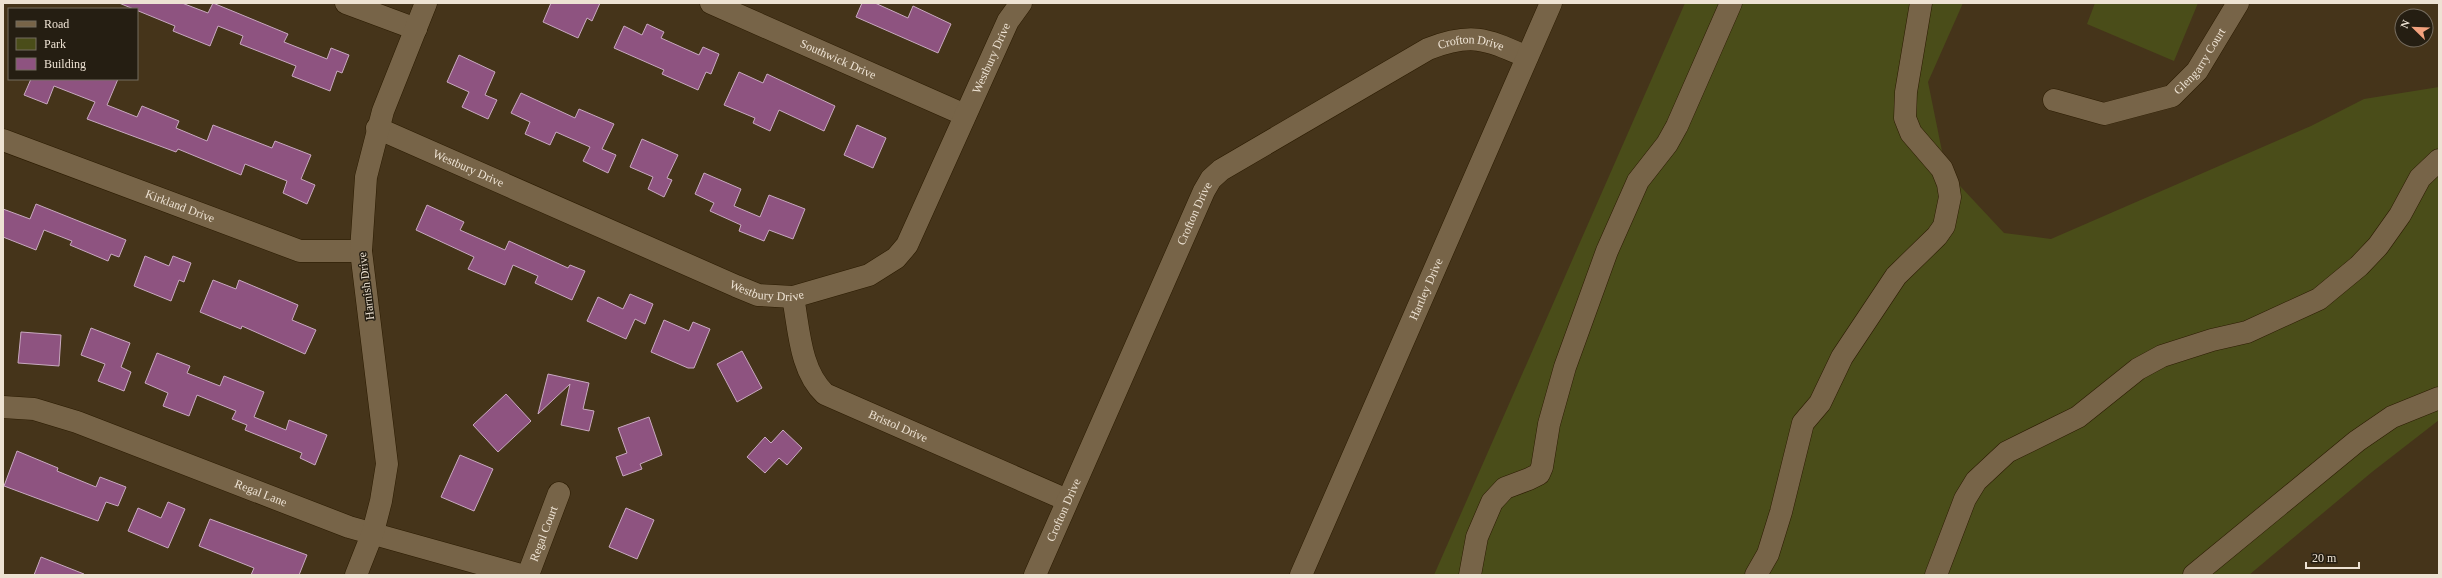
<svg xmlns="http://www.w3.org/2000/svg" width="2442" height="578" font-family="'Times New Roman',serif">
  <rect width="100%" height="100%" fill="#45341a"/>
  <path fill="#4a4d19" d="M1685,3H1963L1928,82L1946,171L2004,233L2051,239L2311,126L2364,99L2439,87V420L2372,472L2249,575H1434Z
    M2095,3H2198L2174,61L2087,24Z"/>
  <path fill="#8e5380" stroke="#c9a9c0" d="M119,3H182L208,13L213,3L288,34L284,42L327,59L331,48L349,55L342,73L337,71L330,91L292,76L296,66L240,44L243,36L218,26L210,46L173,31L175,26Z
    M551,3H600L592,21L587,18L578,38L543,22Z
    M862,3H875L908,18L913,6L951,24L938,53L856,17Z
    M647,24L664,32L661,38L699,55L703,47L719,54L711,74L706,72L698,90L662,74L664,70L614,48L624,26L642,35Z
    M459,55L495,72L485,95L497,100L488,119L462,107L469,92L447,82Z
    M739,72L763,83L767,74L835,106L824,131L779,110L770,131L753,123L755,118L724,105Z
    M31,79H118L107,105L137,117L142,106L179,121L176,128L207,141L213,125L272,148L275,141L311,155L301,179L315,185L307,204L283,193L287,181L245,164L241,175L178,149L176,152L87,119L95,102L54,86L47,104L24,95Z
    M521,93L575,118L579,109L614,124L602,149L616,155L608,173L583,161L590,147L556,132L550,145L525,134L530,122L511,113Z
    M857,125L886,138L873,168L844,155Z
    M642,139L678,155L667,178L672,180L664,197L648,189L653,177L630,167Z
    M704,173L741,189L734,206L760,217L769,195L805,209L793,239L769,230L764,241L739,231L741,225L710,211L714,203L695,194Z
    M36,204L126,240L119,257L111,254L108,261L70,245L72,241L44,230L36,250L3,237V209L30,219Z
    M427,205L464,222L460,230L505,250L509,241L568,268L570,265L585,271L572,300L535,283L538,276L513,265L505,285L468,269L474,257L416,230Z
    M145,256L169,266L173,256L191,263L184,282L179,280L171,301L134,286Z
    M213,280L236,289L239,280L298,305L292,320L316,330L305,354L242,326L241,329L200,312Z
    M630,294L653,304L645,324L635,319L626,339L587,321L598,297L623,309Z
    M664,320L689,331L693,322L710,329L694,368H688L651,352Z
    M91,328L130,343L121,367L131,372L124,391L98,381L105,364L81,355Z
    M21,332L61,335L59,366L18,363Z
    M742,351L762,388L737,402L717,364Z
    M157,353L190,366L187,373L220,386L224,376L264,392L254,417L286,430L289,420L327,435L315,465L300,458L302,453L245,430L247,425L232,419L236,411L197,395L189,416L163,406L168,393L145,383Z
    M548,374L589,383L583,409L594,411L589,431L561,425L570,384L538,414Z
    M506,394L531,421L498,452L473,425Z
    M649,417L662,455L640,464L642,469L623,476L616,457L627,453L618,428Z
    M783,430L802,448L787,465L779,458L765,473L747,457L765,437L771,443Z
    M17,451L58,468L57,471L96,487L100,477L126,487L118,506L106,502L98,521L4,486Z
    M460,455L493,469L474,511L441,497Z
    M168,502L185,509L168,548L128,531L138,508L161,518Z
    M626,508L654,520L637,559L609,547Z
    M210,519L307,555L299,575H251L254,568L199,546Z
    M41,557L84,574V575H34Z"/>
  <g fill="none" stroke-linecap="round" stroke-linejoin="round">
    <g stroke="#2b1b01" stroke-width="23">
      <g id="minor">
        <path d="M346,3L416,29"/>
        <path id="s1" d="M711,3L965,115"/>
        <path id="s2" d="M2054,100L2104,114L2172,96L2197,71L2238,3"/>
        <path id="s3" d="M377,128L736,286L758,295L793,297L869,275L896,258L907,245L1008,21L1021,3"/>
        <path id="s4" d="M3,140L300,251H361"/>
        <path id="s5" d="M793,297C799,329 800,371 825,394L1067,500"/>
        <path id="s6" d="M3,407L34,409L77,422L349,527L521,575"/>
        <path d="M356,575L373,532L381,501L387,464L361,251L366,177L383,111L426,3"/>
        <path id="s7" d="M528,575L559,493"/>
        <path id="s8" d="M1035,575L1204,191L1211,179L1221,170L1428,49C1472,32 1486,39 1527,57"/>
        <path id="s9" d="M1301,575L1551,3"/>
        <path d="M1470,575L1477,537L1492,502L1505,488L1529,479L1539,474L1542,467L1549,424L1565,367L1607,251L1638,181L1667,144L1677,126L1731,3"/>
        <path d="M1756,575L1768,554L1781,512L1803,423L1820,403L1842,357L1896,276L1937,236L1944,226L1950,197L1948,184L1942,169L1911,133L1905,118L1906,92L1921,3"/>
        <path d="M1936,575L1965,499L1976,481L2007,452L2078,417L2138,369L2162,356L2212,340L2247,332L2319,299L2359,266L2378,246L2400,215L2420,178L2439,160"/>
        <path d="M2194,575L2357,441L2392,417L2439,398"/>
      </g>
    </g>
    <use href="#minor" stroke="#776448" stroke-width="22"/>
  </g>
  <g text-anchor="middle" dominant-baseline="central" stroke-width="3" stroke-linejoin="round" paint-order="stroke">
    <g font-size="12" fill="#ede2d3" stroke="#251e12">
      <text stroke="none"><textPath href="#s8" startOffset="731">Crofton Drive</textPath></text>
      <text stroke="none"><textPath href="#s3" startOffset="784">Westbury Drive</textPath></text>
      <text stroke="none"><textPath href="#s1" startOffset="139">Southwick Drive</textPath></text>
      <text stroke="none"><textPath href="#s2" startOffset="167">Glengarry Court</textPath></text>
      <text stroke="none"><textPath href="#s3" startOffset="100">Westbury Drive</textPath></text>
      <text stroke="none"><textPath href="#s4" startOffset="189">Kirkland Drive</textPath></text>
      <text stroke="none"><textPath href="#s8" startOffset="395">Crofton Drive</textPath></text>
      <text transform="translate(366 286) rotate(-97)">Harnish Drive</text>
      <text stroke="none"><textPath href="#s3" startOffset="424">Westbury Drive</textPath></text>
      <text stroke="none"><textPath href="#s9" startOffset="312">Hartley Drive</textPath></text>
      <text stroke="none"><textPath href="#s5" startOffset="184">Bristol Drive</textPath></text>
      <text stroke="none"><textPath href="#s6" startOffset="273">Regal Lane</textPath></text>
      <text stroke="none"><textPath href="#s8" startOffset="71">Crofton Drive</textPath></text>
      <text stroke="none"><textPath href="#s7" startOffset="44">Regal Court</textPath></text>
    </g>
  </g>
  <rect width="2442" height="578" fill="none" stroke="#ede2d3" stroke-width="8"/>
  <rect x="8" y="8" width="130" height="72" fill="#251e12" stroke="#756c5f"/>
  <rect x="16" y="21" width="20" height="6" fill="#776448" stroke="#756c5f"/>
  <text x="44" y="28" font-size="12" fill="#ede2d3">Road</text>
  <rect x="16" y="38" width="20" height="12" fill="#4a4d19" stroke="#756c5f"/>
  <text x="44" y="48" font-size="12" fill="#ede2d3">Park</text>
  <rect x="16" y="58" width="20" height="12" fill="#8e5380" stroke="#756c5f"/>
  <text x="44" y="68" font-size="12" fill="#ede2d3">Building</text>
  <g transform="translate(2414 28) rotate(293)"><circle r="19" fill="#251e12" stroke="#756c5f"/>
  <path d="M0-3L7 15L0 10L-7 15Z" fill="#f2a17e"/>
  <text y="-6" font-size="11" font-weight="bold" text-anchor="middle" fill="#ede2d3">N</text>
  </g>
  <path d="M2306 562v6h53v-6" fill="none" stroke="#ede2d3" stroke-width="2"/>
  <text x="2312" y="562" font-size="12" fill="#ede2d3" stroke="#251e12" stroke-width="3" paint-order="stroke">20 m</text>
</svg>
